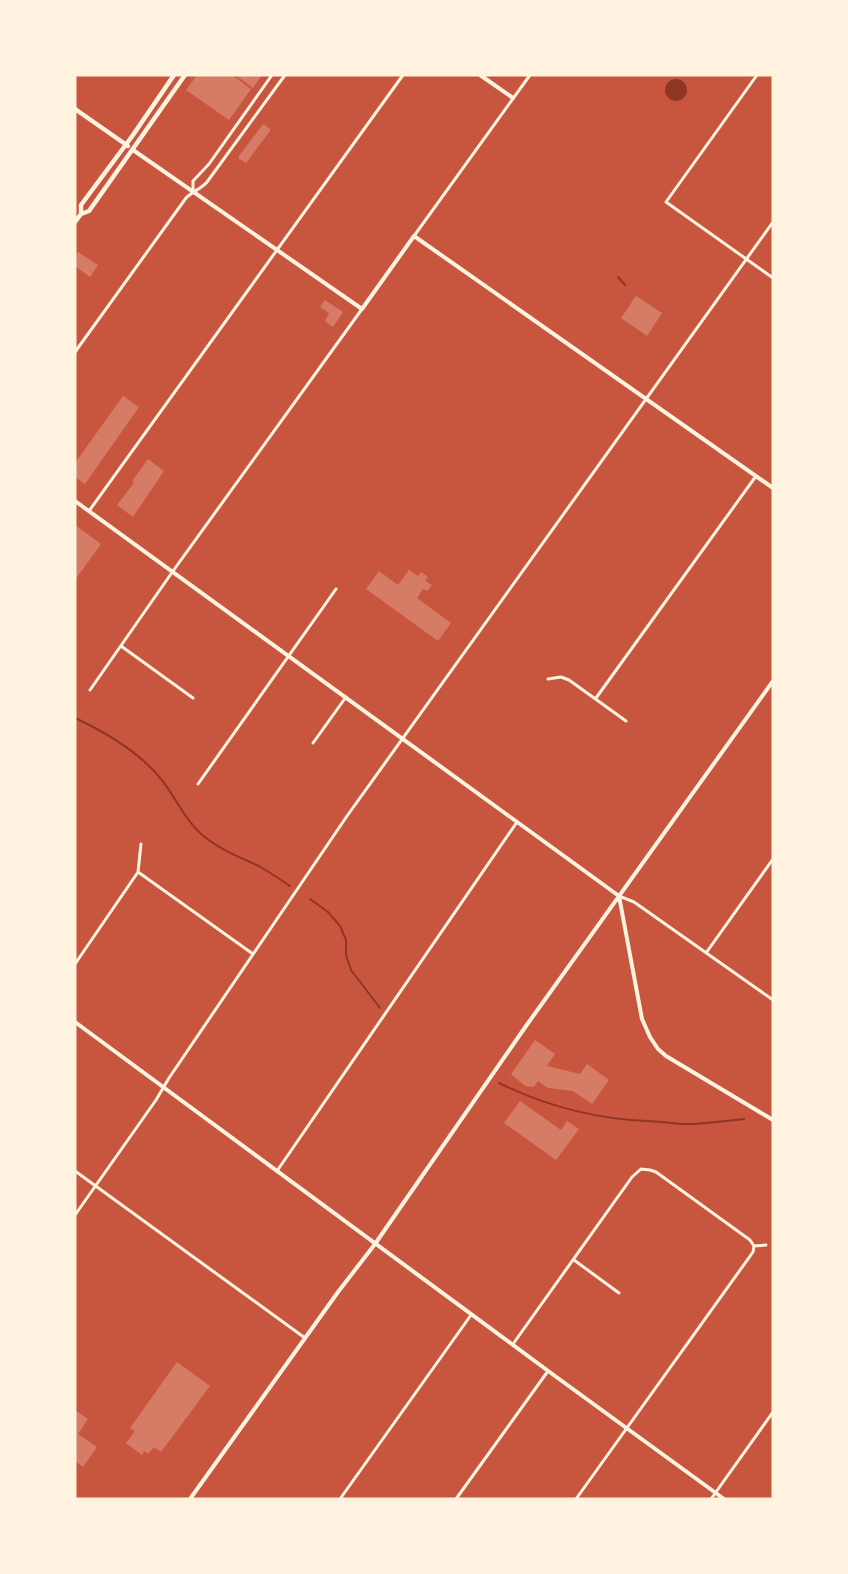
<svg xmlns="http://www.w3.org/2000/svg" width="848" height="1574" font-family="Lato,sans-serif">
  <rect width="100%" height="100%" fill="#c8553d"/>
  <path fill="#8f3625" d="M665 90a11 11 0 1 1 22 0a11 11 0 1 1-22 0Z"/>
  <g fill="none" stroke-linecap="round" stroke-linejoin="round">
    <path stroke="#8f3625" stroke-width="2" d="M618,277L625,285
      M75,718C105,732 140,753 161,779C175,796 183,817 199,832C216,848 237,856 259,866C269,872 280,879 290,886
      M310,899L328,912L340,926L346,940V955L351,970L380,1008
      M499,1083C544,1105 596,1119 647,1121C662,1121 678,1125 693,1124C710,1123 727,1121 744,1119"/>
  </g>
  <path fill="#d67c66" d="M197,75H232L251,89L229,120L186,90Z
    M235,75H262L253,88Z
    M263,124L270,129V131L246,163L239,159V156Z
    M78,252L98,265L90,277L75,266V259L77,257L75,256Z
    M636,296L662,313L647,336L621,318Z
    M325,300L343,312L333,327L325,321L329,313L320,307Z
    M123,396L139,407L85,484L75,477V463Z
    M148,459L164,471L133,517L117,505L134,483L132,481Z
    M75,525L101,544L75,580Z
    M409,570L418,576L421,572L428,577L425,581L432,585L427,591L423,589L417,598L451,623L438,641L366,589L379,571L398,585Z
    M535,1040L555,1054L547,1066L580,1074L587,1064L609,1080L592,1104L573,1091L548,1088L538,1081L534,1087L525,1086L511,1074Z
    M520,1101L561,1130L567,1121L579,1129L556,1160L504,1123Z
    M177,1362L210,1386L161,1452L154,1447L148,1454L144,1451L142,1455L126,1443L135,1431L130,1428Z
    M75,1410L88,1419L78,1434L97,1447L83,1467L75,1461Z"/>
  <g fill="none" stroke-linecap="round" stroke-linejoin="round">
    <path stroke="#fff3e0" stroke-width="3" d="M757,75L666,202L773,278
      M193,191V181L209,164L272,75
      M414,236L530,75
      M75,352L186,198C193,191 201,189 207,182L285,75
      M89,511L403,75
      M121,646L193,698
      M548,679L561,677L569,680L626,721
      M90,690L173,571L362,309
      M596,698L756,476
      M313,743L346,697
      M198,784L336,589
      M141,844L138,872L253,954
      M619,896L634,902L773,1000
      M706,953L773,859
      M75,964L138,872
      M75,1171L305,1338
      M277,1171L517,822
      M75,1215L156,1100L169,1078L347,816L773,222
      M754,1246L766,1245
      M574,1260L619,1293
      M513,1344L632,1177L641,1169L650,1170L656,1172L750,1240L754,1246
      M340,1499L471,1315
      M456,1499L548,1371
      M576,1499L753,1252L754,1246
      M711,1499L773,1412"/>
    <path stroke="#fff3e0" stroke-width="4" d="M480,75L513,98
      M133,150L362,309L414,236L773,488
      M75,501L619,896L642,1019L650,1037L658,1049L666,1056L773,1120
      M75,1022L555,1376L724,1499
      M190,1499L338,1292L375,1244L526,1026L773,681"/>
    <path stroke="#fff3e0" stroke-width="4.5" d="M75,109L128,146
      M81,214V205L133,135L174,75
      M75,222L81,214L89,211L185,75"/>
  </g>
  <rect width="848" height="1574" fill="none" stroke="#fff3e0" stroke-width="153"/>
</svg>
